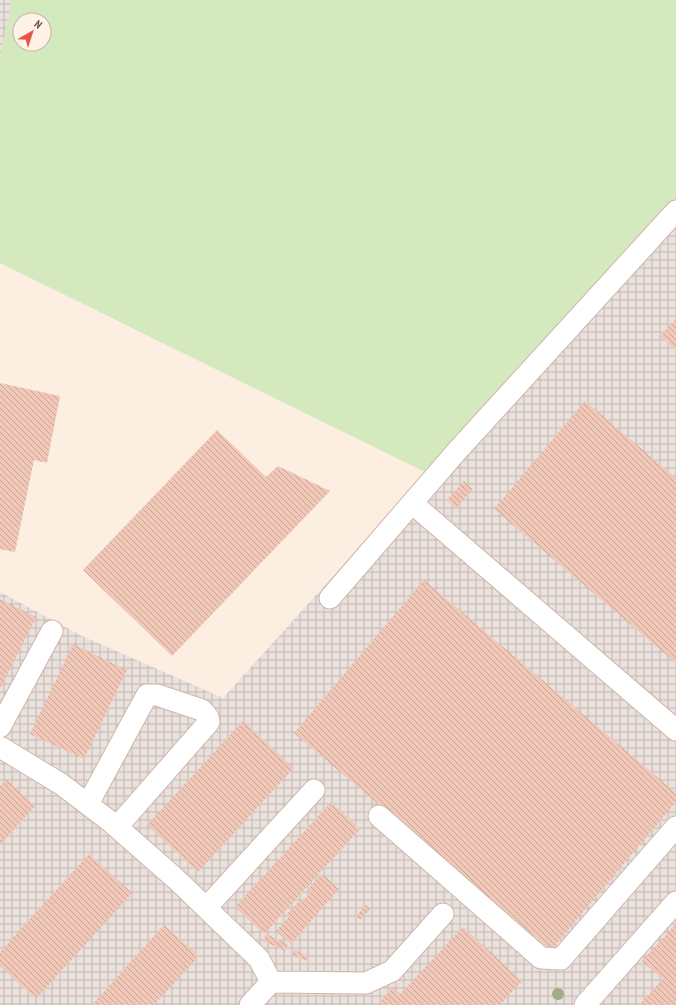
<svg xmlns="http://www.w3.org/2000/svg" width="676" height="1005" font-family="'PT Sans Narrow',sans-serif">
  <defs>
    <pattern id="industrial-grid" width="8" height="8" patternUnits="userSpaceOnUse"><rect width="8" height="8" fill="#ebe1dc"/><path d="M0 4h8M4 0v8" fill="none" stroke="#c3b9b4"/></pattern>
    <pattern id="building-back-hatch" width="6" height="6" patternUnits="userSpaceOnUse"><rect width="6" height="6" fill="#f1c8b8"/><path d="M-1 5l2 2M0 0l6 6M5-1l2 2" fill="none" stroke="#c8a598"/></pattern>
  </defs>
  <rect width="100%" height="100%" fill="#fceee1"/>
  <path fill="url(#industrial-grid)" d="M0,0H12L0,58Z
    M676,197V1005H0V592L82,636L223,698Z"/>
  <path fill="#d5e9bf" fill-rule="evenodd" d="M12,0H676V197L427,473L0,263V58ZM20,20H44V44H20Z"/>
  <path fill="url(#building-back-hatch)" d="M676,319V350L660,336Z
    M0,383L60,396L47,463L34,460L15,552L0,549Z
    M585,401L676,478V663L494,509Z
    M217,430L266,477L278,466L330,491L172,656L83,570Z
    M464,481L473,489L456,508L447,500Z
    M424,580L676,793V802L551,950L294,733Z
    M0,599L36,617L0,689Z
    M73,644L127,670L84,759L30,734Z
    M243,721L294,768L198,872L147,825Z
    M6,779L35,806L0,845V786Z
    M331,802L360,829L264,934L235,907Z
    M89,854L132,893L36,999L0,966V952Z
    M321,875L324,878L325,876L339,889L291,944L276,931L289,917L287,914L300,900L302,902L311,892L308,889Z
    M366,905L370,909L360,920L356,916Z
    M676,924V1005H639L663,979L642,961Z
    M164,925L199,956L154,1005H92Z
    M463,927L522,981L500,1005H377L393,987L400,994Z
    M266,934L288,944L285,951L263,941Z
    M294,950L308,956L306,961L292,955Z"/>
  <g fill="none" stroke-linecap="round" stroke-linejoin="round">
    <g stroke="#cfb6ab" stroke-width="23">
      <path id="minor" d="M412,503L676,730
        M330,598L457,451L676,211
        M0,727L52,631
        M0,747L61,784L111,822L176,879L259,959L271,982
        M88,804L147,695H157L202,710L208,717L209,722L117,827
        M379,816L541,958L561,959L676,827
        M206,908L314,790
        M271,982L366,983L392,971L443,914
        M250,1005L271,982
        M585,1005L676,902"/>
    </g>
    <use href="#minor" stroke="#fff" stroke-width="21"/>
  </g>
  <circle fill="#a1ad88" cx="558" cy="994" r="6"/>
  <g transform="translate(32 32) rotate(39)"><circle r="19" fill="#fff3e7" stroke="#c7b3a7"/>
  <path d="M0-3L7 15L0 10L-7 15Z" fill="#e75645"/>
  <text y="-6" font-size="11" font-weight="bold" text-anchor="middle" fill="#735248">N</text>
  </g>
</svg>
